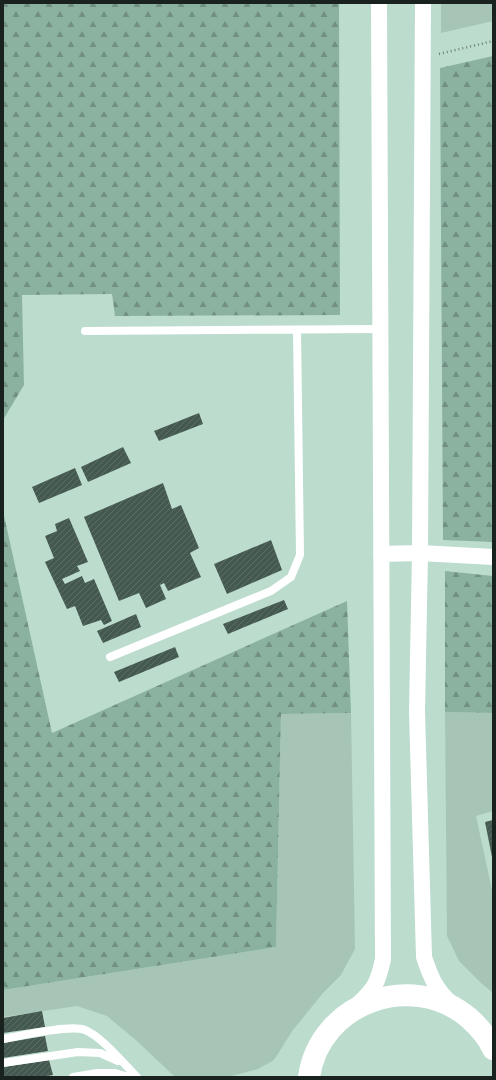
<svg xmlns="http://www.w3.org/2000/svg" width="496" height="1080" font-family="'Exo 2',sans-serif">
  <defs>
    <pattern id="forest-firs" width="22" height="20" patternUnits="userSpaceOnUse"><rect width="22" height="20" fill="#8bb2a1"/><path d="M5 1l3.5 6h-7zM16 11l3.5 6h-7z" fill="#719083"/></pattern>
    <pattern id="building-hatch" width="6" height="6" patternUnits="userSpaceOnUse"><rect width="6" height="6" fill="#445950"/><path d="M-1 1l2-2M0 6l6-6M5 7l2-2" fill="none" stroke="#5c6d66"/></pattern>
  </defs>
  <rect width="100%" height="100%" fill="#cee6db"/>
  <path fill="#bcdcce" d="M3,3H493V1077H3Z"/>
  <path fill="#a6c5b7" d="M441,3H493V21L441,33Z
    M445,712L493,713V811L476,816L493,895V993L480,982L459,961L447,936Z
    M351,713L355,949L341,975L323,993L293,1030L274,1060L258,1069L228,1077H175L137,1041L107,1016L77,1006L3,1017V990L276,947L281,714Z"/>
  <path fill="url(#forest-firs)" d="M3,3H339L340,315L115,316L112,294L22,295L24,385L3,420Z
    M493,56V542L443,540L440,68Z
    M3,511L52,733L347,601L351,713L281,714L276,947L3,990Z
    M445,571L493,576V713L445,712Z"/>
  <path fill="url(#building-hatch)" d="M199,413L203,424L159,441L154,431Z
    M123,447L131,463L88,482L81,467Z
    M75,468L82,485L39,503L32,487Z
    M163,483L172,509L181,505L199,548L190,553L201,577L168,591L164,583L160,585L166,599L146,608L139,593L119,601L84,517Z
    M69,518L88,562L77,566L80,571L62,579L65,584L82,576L85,583L94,579L112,621L104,625L101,620L83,626L75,606L67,609L45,562L54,558L45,536L57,531L55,524Z
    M271,540L282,570L227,594L214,564Z
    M284,600L288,609L228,634L223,624Z
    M136,614L141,627L103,643L97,631Z
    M175,647L179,657L119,682L114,672Z
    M493,820V856L492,857L485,822Z
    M42,1011L45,1027L3,1033V1018Z
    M45,1036L48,1051L3,1058V1043Z
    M49,1060L53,1075L41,1077H3V1067Z"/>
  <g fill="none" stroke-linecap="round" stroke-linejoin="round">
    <path stroke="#6d7d76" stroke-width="2.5" stroke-dasharray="1 3" stroke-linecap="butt" d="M439,54L493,41"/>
    <path stroke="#fff" stroke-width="8" d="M85,331L380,329
      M110,657L271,591L291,577L300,555L297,330
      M3,1039C20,1036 70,1024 85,1030C101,1036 124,1064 137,1077
      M3,1063L78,1052L100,1053L118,1061
      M73,1077L97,1073H115L129,1077"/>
    <path stroke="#fff" stroke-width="16" d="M423,3L420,553L417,712L424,957C431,978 436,990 452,1004
      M381,554L420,553L493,557
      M357,1005C375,988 378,983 383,959L379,3"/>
    <path stroke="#fff" stroke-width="22" d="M309,1077C320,1002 412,970 469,1018C479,1027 488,1037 493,1049"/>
  </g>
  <rect width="496" height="1080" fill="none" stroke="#19221e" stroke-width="8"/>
</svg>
